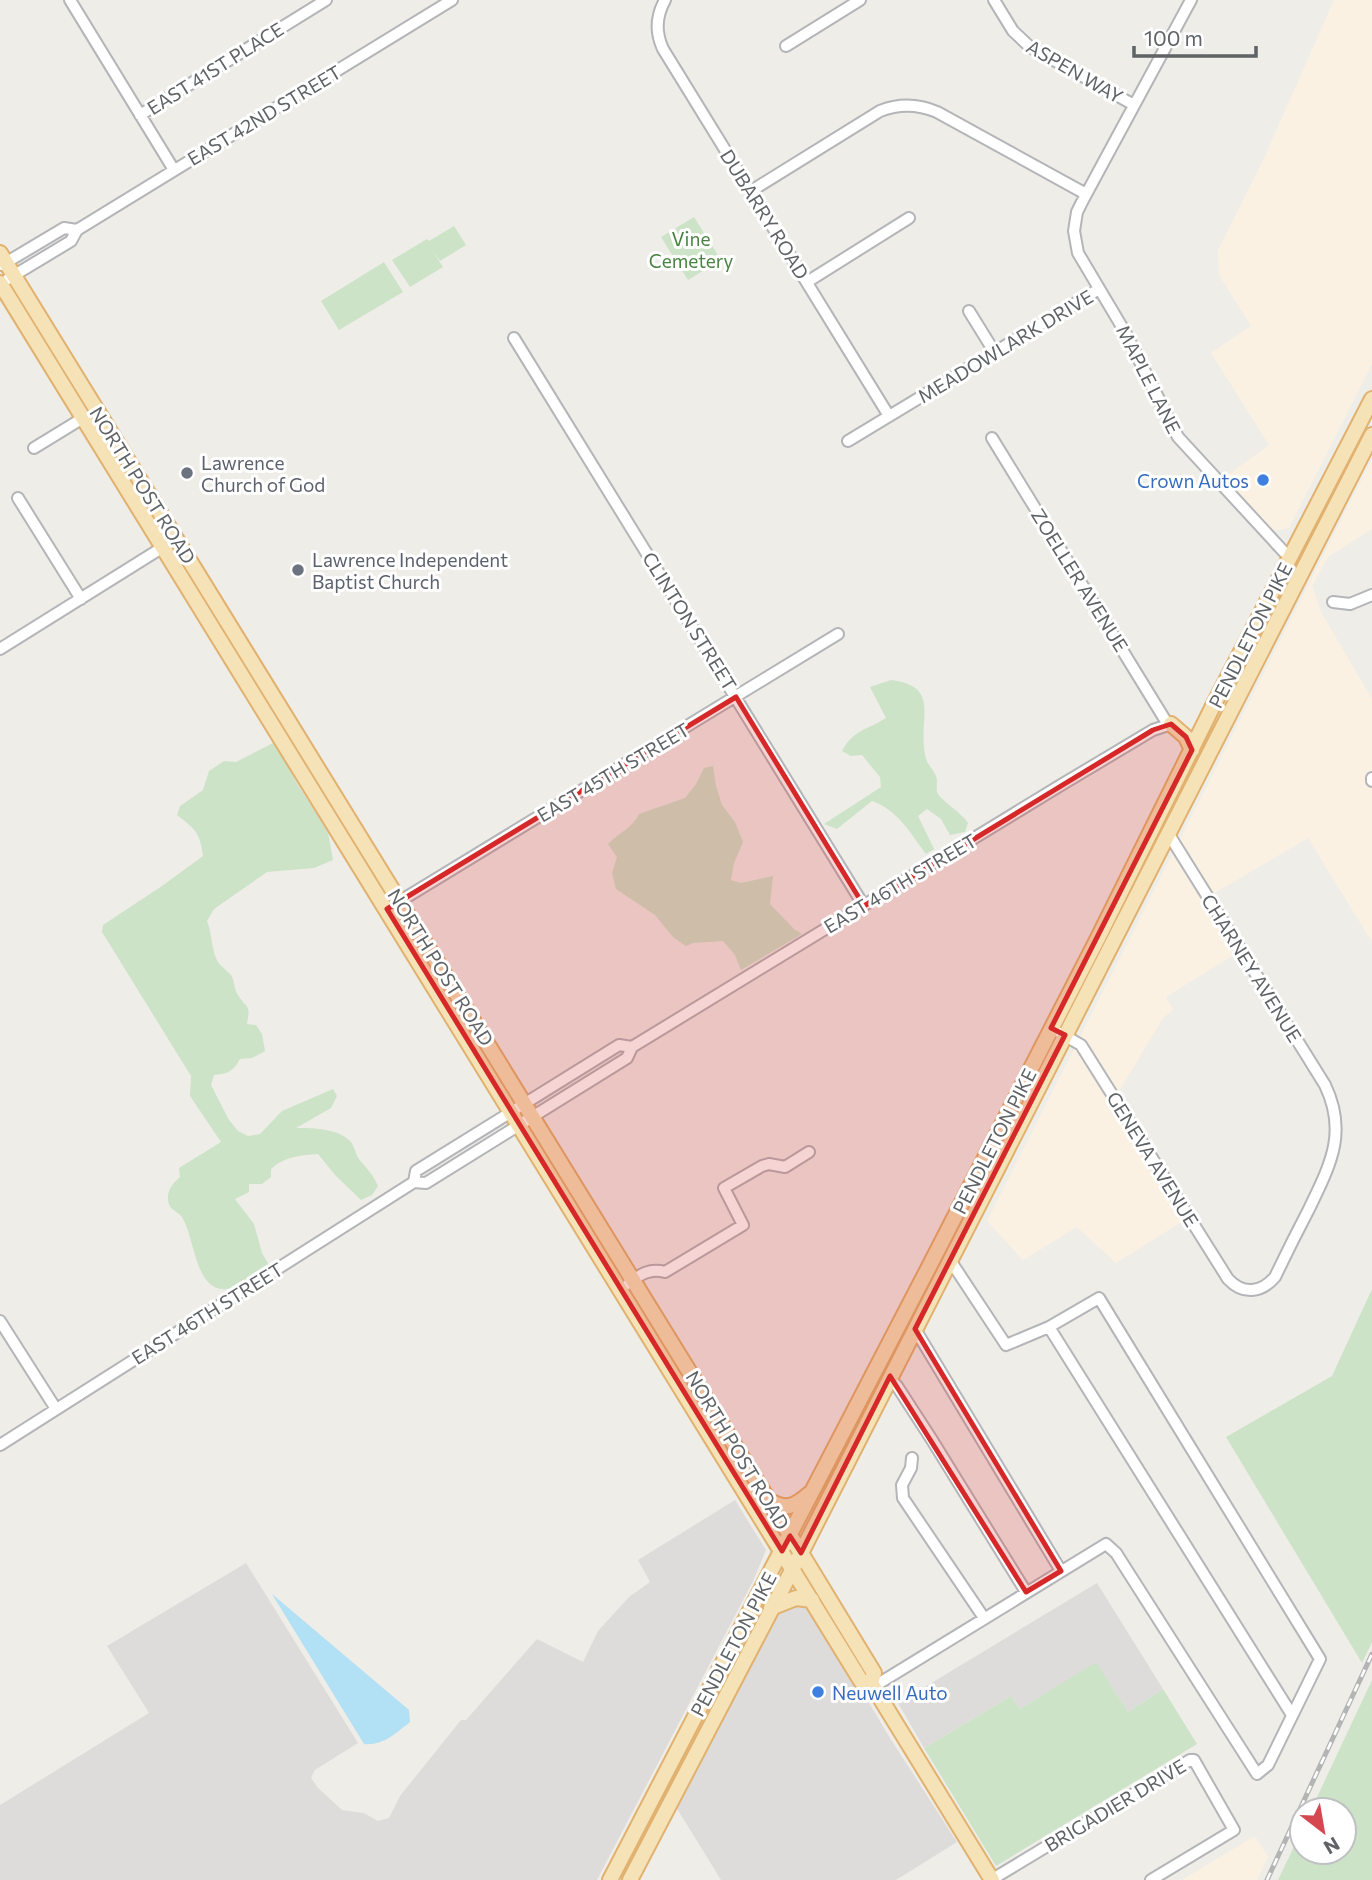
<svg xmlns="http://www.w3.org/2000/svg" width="1372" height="1880" font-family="Commissioner,sans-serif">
  <rect width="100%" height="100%" fill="#efede8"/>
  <path fill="#faf1e2" d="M1334,0H1372V364L1289,528L1274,531L1225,477L1269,445L1211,353L1251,326L1219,275L1218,250L1265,156Z
    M1372,459V529L1328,557L1312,586L1321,612L1372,699V942L1308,838L1213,894L1245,948L1166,997L1173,1010L1163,1018L1118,1093L1193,1215L1116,1263L1077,1227L1023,1260L987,1221Z
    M1255,1836L1268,1857L1257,1880H1182Z"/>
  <path fill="#dedcda" d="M735,1500L766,1550L753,1581L597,1880H0V1805L149,1713L107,1646L246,1563L358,1743L315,1770L311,1778L318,1788L342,1810L364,1813L378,1821L389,1818L400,1796L461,1720H466L537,1639L583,1662L598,1631L629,1597L650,1582L638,1560Z
    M1097,1583L1163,1689L1128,1712L1096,1663L1020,1709L1011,1696L924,1748L898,1703Z
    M794,1601L811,1605L890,1738L957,1842L896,1880H721L676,1807L779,1608Z"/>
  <path fill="#cce3c8" d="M694,217L721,260L688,280L661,237Z
    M454,226L466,245L440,261L432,250L443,267L410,287L392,260L427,239L429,241Z
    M384,262L403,292L339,330L321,301Z
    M891,680C939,686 920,715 924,747C926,766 929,762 936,776C938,781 936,787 937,792C940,800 961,812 968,823L965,832L950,835L941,819L927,809L918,816L934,849L926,854C911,834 898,810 872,801L837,829L824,824L881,787L880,777L862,755L851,756L842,751C853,730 867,730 886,718L870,687Z
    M273,743L282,752L296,782L328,832L333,860L314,868L267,872L214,909L207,921C212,933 211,946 216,958C219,966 226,969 231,975C235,981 234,990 238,995C247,1010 251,1003 247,1024L256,1025L262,1034L265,1051L252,1058L240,1059C234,1071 227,1074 214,1075L211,1085L229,1120L238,1131L248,1136L260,1134L282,1111L333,1089L337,1096L331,1108L296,1128C312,1128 336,1128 349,1140C354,1144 355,1153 359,1159C366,1168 373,1174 378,1186L372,1195L361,1200L335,1175L318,1154C301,1155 283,1157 271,1169V1177L262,1184H249V1192L235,1199L254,1224L262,1253L269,1265C260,1271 237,1288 227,1289C194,1293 195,1234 181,1216C176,1210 169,1210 168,1200C167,1190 173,1183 180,1177L179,1168L221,1142L190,1096L191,1076L102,932L103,925L162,886L203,856C200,832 195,829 177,815L180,806L203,790L209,771L224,761L236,762Z
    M713,766L716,786L722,805L735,822L743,842L734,863L731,880L741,883L773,876L770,904L794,929L802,934L741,970L735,955L723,941L693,943L686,946L673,937L655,915L616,889L612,873L617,857L608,844C618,833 633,828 639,814L685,798L696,784L704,768Z
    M1372,1289V1642L1362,1663L1226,1437L1332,1376Z
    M1096,1662L1128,1712L1163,1689L1197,1744L996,1866L924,1748L1011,1696L1020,1709Z
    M1372,1680V1880H1278L1302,1830V1852H1344V1810H1311Z"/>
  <path fill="#b2e1f5" d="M272,1594L409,1710L410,1722C396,1733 383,1746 364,1744Z"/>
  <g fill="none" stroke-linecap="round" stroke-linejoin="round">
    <g stroke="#b3b5b8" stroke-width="14">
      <path id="minor" d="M70,0L174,170
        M665,0C656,16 655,32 663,49L889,416
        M994,0L1013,31L1030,47L1134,105
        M1191,0L1082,202L1077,212L1074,231L1078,253L1125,332L1178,437L1284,552L1291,556
        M786,46L860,0
        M140,115L326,0
        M751,191L880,111C900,103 918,104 937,112L1086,194
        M2,265L64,228L77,230
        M8,279L71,241L77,230L452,0
        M807,282L909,218
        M969,311L995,353
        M514,338L864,906
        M992,438L1167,723
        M848,441L1099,289
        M34,448L83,418
        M18,498L81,599
        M1333,602L1350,604L1372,595
        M0,649L168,544
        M1372,778V781
        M387,909L838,634
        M1060,1033L1081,1045L1228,1279C1243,1295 1261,1293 1275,1277C1286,1254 1297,1232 1309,1209C1330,1165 1348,1133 1325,1085L1168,833
        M414,1182L416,1171L619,1045L632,1047
        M628,1284C640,1274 650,1268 665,1272L743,1225L724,1188L762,1166L769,1164L785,1167L809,1152
        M0,1321L56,1409
        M1049,1327L1292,1715
        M915,1329L1061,1571
        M889,1378L897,1386L932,1440L1026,1592
        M0,1445L414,1182L426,1183L627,1058L632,1047L1061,785L1153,730L1171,724
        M912,1458L911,1468L902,1485L903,1498L984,1618
        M873,1687L1106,1544L1116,1553L1257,1774L1268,1765L1320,1659L1099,1298L1049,1327L1006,1345L950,1260
        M991,1880L1190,1760H1194L1234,1830L1151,1880"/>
    </g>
    <g stroke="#e1b16f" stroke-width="18">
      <path id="major" d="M0,253L801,1553L874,1673L871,1683
        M0,283L861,1681L871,1683L992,1880
        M1171,724L1186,737L1192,750
        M768,1500C786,1510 793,1508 809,1494
        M771,1608L796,1598L812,1600
        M610,1880L931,1263L1098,938L1214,704L1372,399
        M630,1880L801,1553L1372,435"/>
    </g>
    <use href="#minor" stroke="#fff" stroke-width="10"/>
    <use href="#major" stroke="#f6e2b7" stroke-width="14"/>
    <g stroke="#b3b4b4" stroke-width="5">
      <path id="rail" d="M1267,1880L1372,1654"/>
    </g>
    <use href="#rail" stroke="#fff" stroke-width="2.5" stroke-dasharray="8" stroke-linecap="butt"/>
  </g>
  <path fill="#d62828" fill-opacity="0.2" stroke="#d62828" stroke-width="5" stroke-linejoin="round" d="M736,697L864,906L1153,730L1171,724L1186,737L1192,750L1051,1028L1065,1035L915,1329L1061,1571L1026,1592L890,1376L801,1553L790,1536L782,1551L387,909Z"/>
  <g fill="#6b7280" stroke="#fff" stroke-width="2.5">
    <circle cx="187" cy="473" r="7"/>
    <circle cx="298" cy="570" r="7"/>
  </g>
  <g fill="#3f7fe0" stroke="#fff" stroke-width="2.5">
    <circle cx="1263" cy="480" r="7"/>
    <circle cx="818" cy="1692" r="7"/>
  </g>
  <g text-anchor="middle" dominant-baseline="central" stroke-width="6" stroke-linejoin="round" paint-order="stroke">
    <g font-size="19" fill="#5f6366" stroke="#fff">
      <text transform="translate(215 68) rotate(-32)">EAST 41ST PLACE</text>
      <text transform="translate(1075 71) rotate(30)">ASPEN WAY</text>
      <text transform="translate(264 115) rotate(-31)">EAST 42ND STREET</text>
      <text transform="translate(765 214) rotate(58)">DUBARRY ROAD</text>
      <text transform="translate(1005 346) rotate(-31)">MEADOWLARK DRIVE</text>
      <text transform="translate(1149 379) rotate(63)">MAPLE LANE</text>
      <text transform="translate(143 485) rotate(58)">NORTH POST ROAD</text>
      <text transform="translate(1080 580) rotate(58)">ZOELLER AVENUE</text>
      <text transform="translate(690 621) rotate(58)">CLINTON STREET</text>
      <text transform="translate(1250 635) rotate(-63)">PENDLETON PIKE</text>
      <text transform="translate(613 772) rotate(-31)">EAST 45TH STREET</text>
      <text transform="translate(900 883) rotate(-31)">EAST 46TH STREET</text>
      <text transform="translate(441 967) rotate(58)">NORTH POST ROAD</text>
      <text transform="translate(1252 968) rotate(58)">CHARNEY AVENUE</text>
      <text transform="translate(994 1141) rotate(-63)">PENDLETON PIKE</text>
      <text transform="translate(1153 1159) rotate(58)">GENEVA AVENUE</text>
      <text transform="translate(207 1313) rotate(-32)">EAST 46TH STREET</text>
      <text transform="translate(738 1450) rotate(59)">NORTH POST ROAD</text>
      <text transform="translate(733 1644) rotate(-62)">PENDLETON PIKE</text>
      <text transform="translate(1115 1805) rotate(-31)">BRIGADIER DRIVE</text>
    </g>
    <g font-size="19" fill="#488341" stroke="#fff">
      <text x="691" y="238">Vine<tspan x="691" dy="22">Cemetery</tspan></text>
    </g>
    <g font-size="19" fill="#5b616d" stroke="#fff" text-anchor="start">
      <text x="201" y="462">Lawrence<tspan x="201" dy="22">Church of God</tspan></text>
      <text x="312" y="559">Lawrence Independent<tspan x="312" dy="22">Baptist Church</tspan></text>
    </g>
    <g font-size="19" fill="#366cbe" stroke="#fff" text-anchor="end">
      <text x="1249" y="480">Crown Autos</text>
      <text x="832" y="1692" text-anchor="start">Neuwell Auto</text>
    </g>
  </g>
  <g transform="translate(1323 1831) rotate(149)"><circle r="33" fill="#ffffff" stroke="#bfc1c2" stroke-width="2"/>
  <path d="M0-5L12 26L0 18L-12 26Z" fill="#d54851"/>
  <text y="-10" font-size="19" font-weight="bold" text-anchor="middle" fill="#5f6366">N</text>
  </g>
  <path d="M1134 46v10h122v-10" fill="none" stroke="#5f6366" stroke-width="3.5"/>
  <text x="1144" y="46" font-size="21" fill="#5f6366" stroke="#ffffff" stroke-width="5" paint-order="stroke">100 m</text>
</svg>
